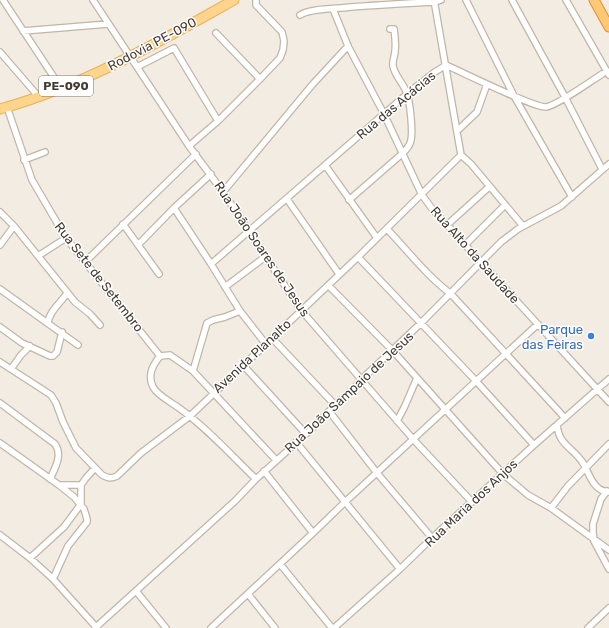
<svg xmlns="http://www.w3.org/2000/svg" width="609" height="628" font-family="Rubik,sans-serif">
  <rect width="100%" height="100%" fill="#f2ece2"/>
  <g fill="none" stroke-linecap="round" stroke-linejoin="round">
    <g stroke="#c1b6a7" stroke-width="8">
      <path id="minor" d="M3,0L61,88
        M93,0L189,146L223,192L301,310L413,439L472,502
        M434,0L461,155L471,164L523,226
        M466,0L514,96L572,197
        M512,0L565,97L602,169
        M566,0L609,75
        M333,9L348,46L384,114L422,195L433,210L447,225L609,402
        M300,15C310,8 338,9 351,7C379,5 407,3 435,2L441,0
        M23,31L108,24
        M216,33L260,79
        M0,52L38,96
        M137,67L174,48L218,121
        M7,107L32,180L66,238L160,356
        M457,131L477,112L487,84
        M189,146L218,121L260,79L280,58L283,50L284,41L282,32L256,5V0
        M24,160L45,152
        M325,165L377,238
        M223,192L312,85L348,46
        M287,199L339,274
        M349,200L403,153C406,150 410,146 411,140C413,131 410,102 407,94C404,83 395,77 393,66C392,61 395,56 395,51C396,44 395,36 394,29H390
        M174,208L211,264L240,311L265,343
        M0,212L14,226L75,302L90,314L100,325
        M123,224L159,274
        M447,225L489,187
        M387,229C408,251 427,276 451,294L565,418
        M0,245L14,226
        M138,245L174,208L211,174
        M465,245L505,205
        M38,256L66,238
        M358,257L476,381L534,445
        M85,262L196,154
        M211,264L407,94L435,72L446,65C462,72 534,108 546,107C557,106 595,78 607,71
        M328,285L393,351L503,474L528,495L551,508L609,550
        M225,287L265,257
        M0,289L78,345
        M48,322C50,310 61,303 67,293
        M0,327L22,343L50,356H53L57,352L62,332
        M272,338L335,405
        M160,356C153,365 147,375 153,387C158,396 171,402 179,408C207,428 231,455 256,479
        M160,356L170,355L193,371L276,460
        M0,362L51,395L56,403L63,422L76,448L102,475C108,478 111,479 117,476L141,453L190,416L358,257L461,155
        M243,365L306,434
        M11,369L21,355L30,346
        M193,371L207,323L213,320L225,317L240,311
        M0,403L55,444C63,455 55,468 50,479
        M329,411L377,473L432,538
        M397,421L404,408L417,378
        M557,425C559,446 574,448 583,463C590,475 593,491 609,492
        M296,442L400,569
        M0,443L59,485L74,497L84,509L87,519V522L68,546L53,579
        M264,471L313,533
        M59,485H81
        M607,491L601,499L593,524V532L594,541L609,569
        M551,508L568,486L609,444
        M0,535L30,558L53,579L97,628
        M30,558L64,527L81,504V485L86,478L95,468
        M280,564L332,628
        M136,591L166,628
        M248,594L275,628
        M95,628L235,501L256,479L306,434L356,386L362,379L421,323L501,242L518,229L561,206L609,164
        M211,628L313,533L345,502L538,324
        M334,628L400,569L432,538L534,445L609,379
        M588,628L609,608"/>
    </g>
    <g stroke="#ebb157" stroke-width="11">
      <path id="primary" d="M0,109C83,86 159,42 234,0"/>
    </g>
    <g stroke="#e78f27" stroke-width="11">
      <path id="trunk" d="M594,0L609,27"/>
    </g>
    <use href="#minor" stroke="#fff" stroke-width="5.5"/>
    <use href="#primary" stroke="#ffd58e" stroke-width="9"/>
    <use href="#trunk" stroke="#ffc877" stroke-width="9"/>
  </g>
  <circle fill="#3f7fe0" stroke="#fff" stroke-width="1.5" cx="591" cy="336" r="4"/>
  <g text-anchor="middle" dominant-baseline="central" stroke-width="3" stroke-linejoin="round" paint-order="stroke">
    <rect fill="#fff" stroke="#7c7670" stroke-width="1" x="39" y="76" width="54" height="20" rx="3"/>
    <g font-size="12" font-weight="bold" fill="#443b32">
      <text x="66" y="86">PE-090</text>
    </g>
    <g font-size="13" fill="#443b32" stroke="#fff">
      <text transform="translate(152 44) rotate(-28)">Rodovia PE-090</text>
      <text transform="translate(396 105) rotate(-40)">Rua das Acácias</text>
      <text transform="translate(262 249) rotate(56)">Rua João Soares de Jesus</text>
      <text transform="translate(475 255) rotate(48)">Rua Alto da Saudade</text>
      <text transform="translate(99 277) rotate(52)">Rua Sete de Setembro</text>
      <text transform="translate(252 356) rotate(-43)">Avenida Planalto</text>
      <text transform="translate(349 392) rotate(-43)">Rua João Sampaio de Jesus</text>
      <text transform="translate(471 503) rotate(-43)">Rua Maria dos Anjos</text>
    </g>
    <g font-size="13" fill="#366cbe" stroke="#fff" text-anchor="end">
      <text x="583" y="329">Parque<tspan x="583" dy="15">das Feiras</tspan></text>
    </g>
  </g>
</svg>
